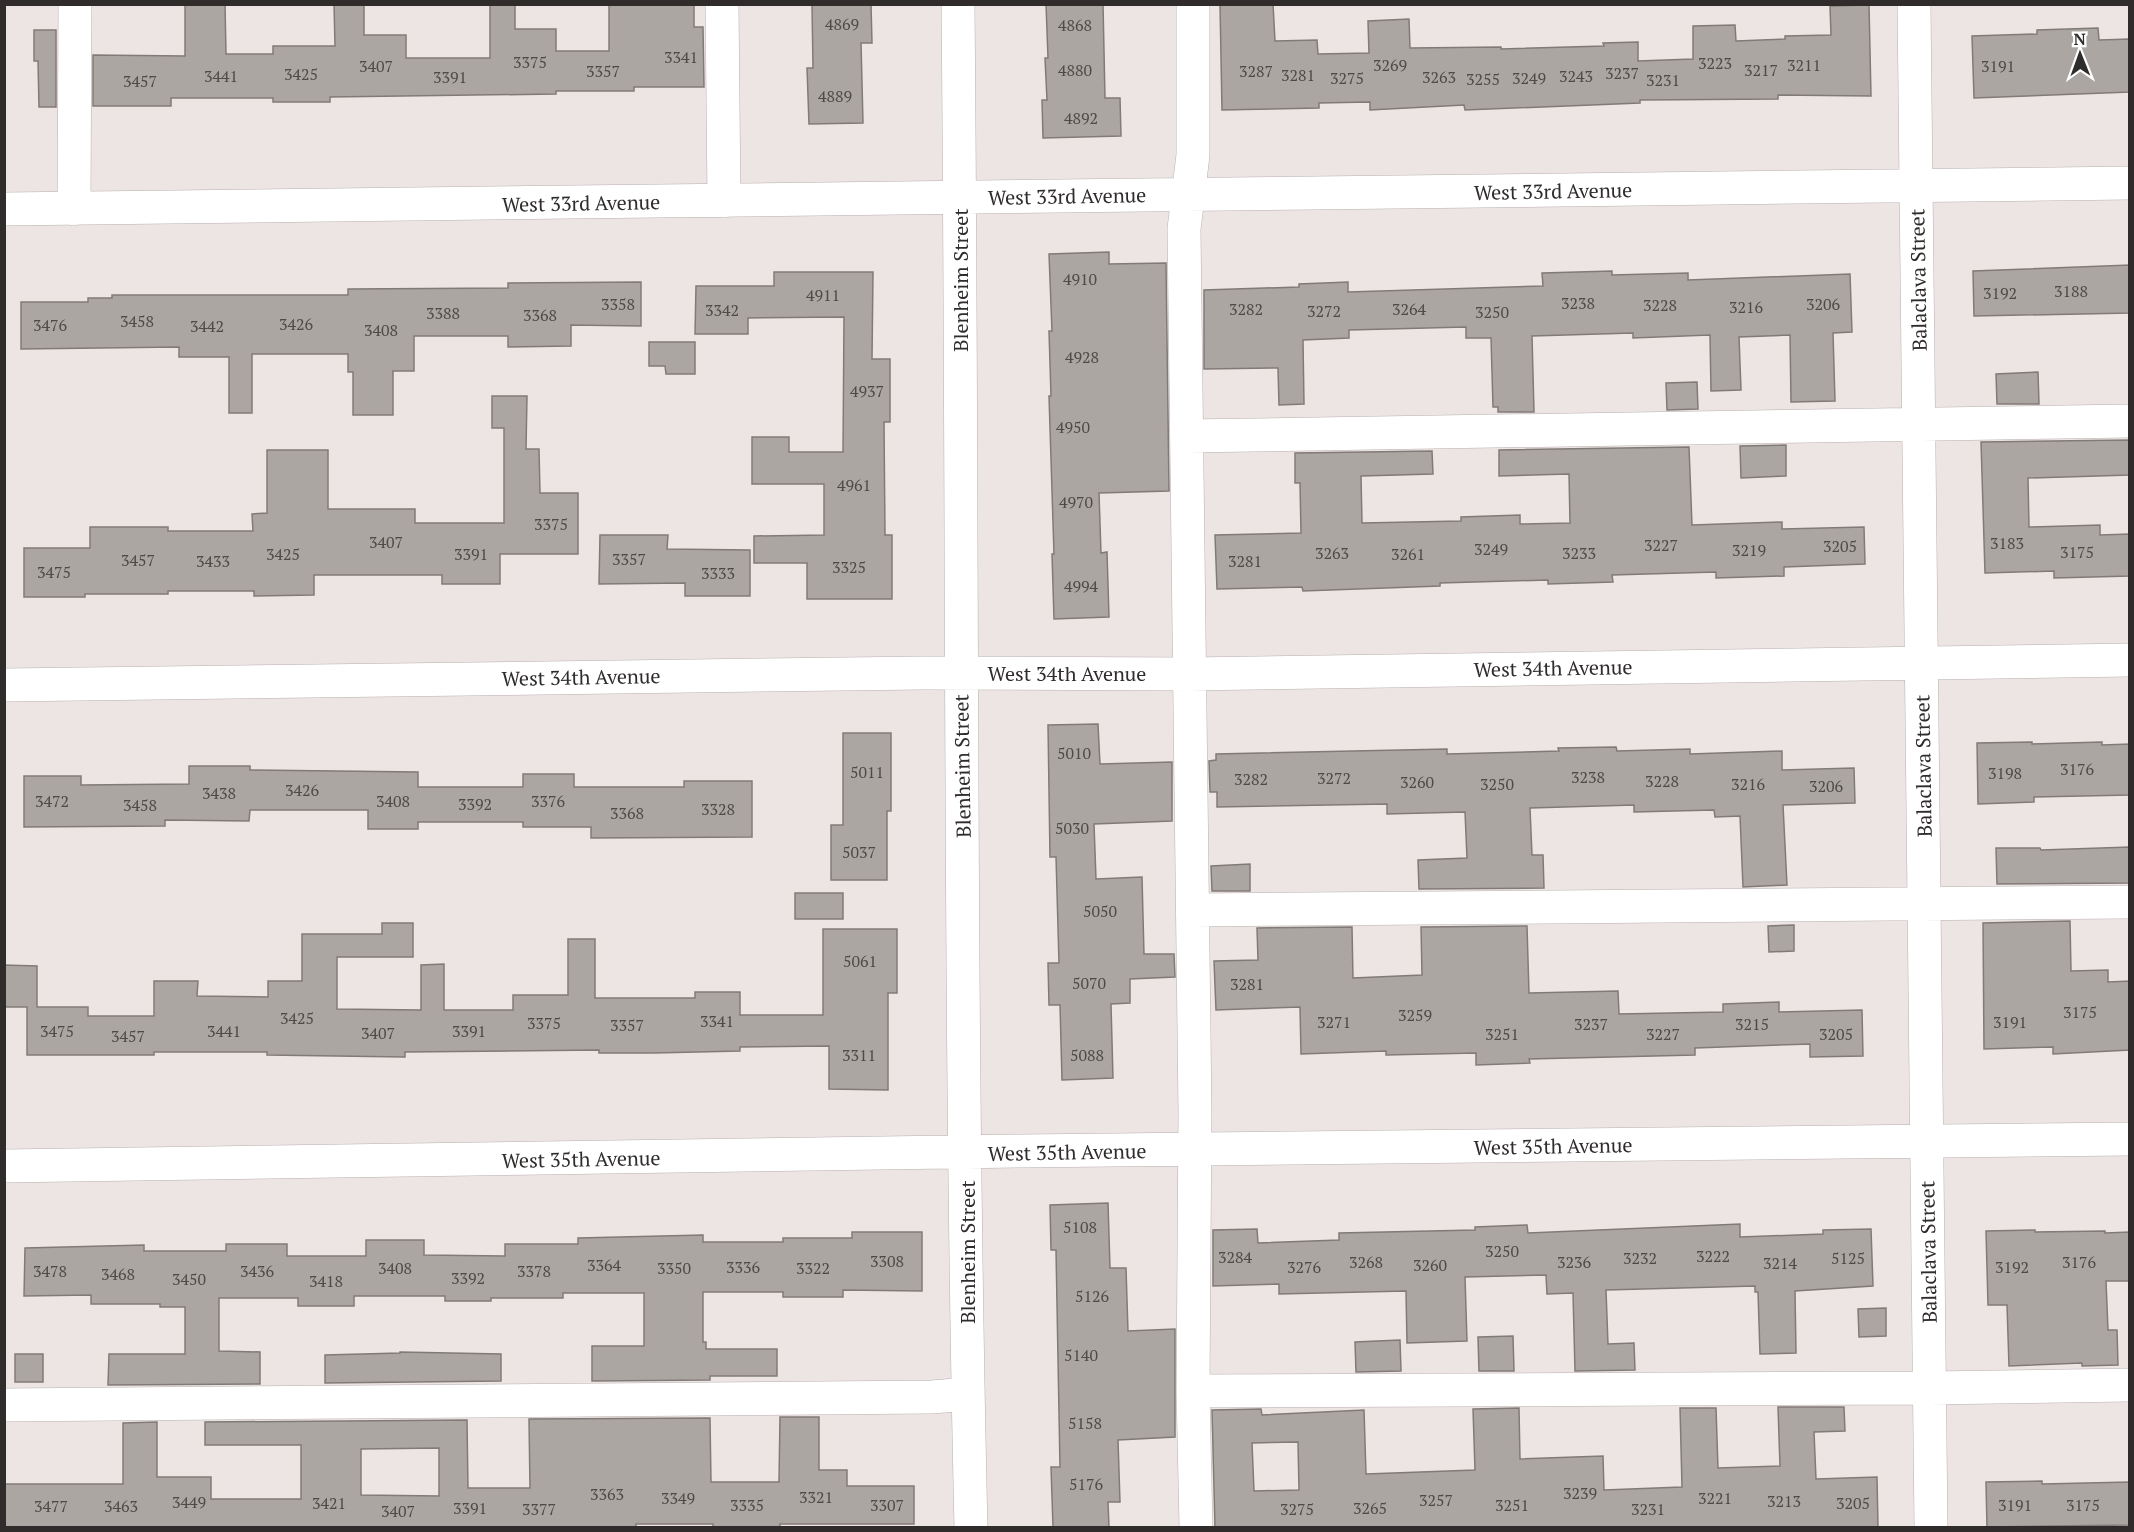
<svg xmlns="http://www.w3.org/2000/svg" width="2134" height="1532" font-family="'PT Serif',serif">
  <rect width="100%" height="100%" fill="#ede5e4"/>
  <path fill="#aca6a2" stroke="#817b77" stroke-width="1.5" fill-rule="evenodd" d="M185,4H225L226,54H273V46H335L334,4H364V35H406V58H490V4H515V29H556V51H609V4H694V27H703L704,87H634V91H556V94L330,97V102H273V98H171V106H93V55L185,56Z
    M812,4H871L872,43H861L863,123L809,124L807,68H813Z
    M1046,4H1103L1105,98H1120L1121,136L1043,138L1042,100H1047L1045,58H1048Z
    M1220,4H1273L1275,41L1317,40L1318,54L1369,53L1368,21L1409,19L1410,48L1501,47V49L1604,46L1603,43L1638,42V61L1693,59V26L1735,25L1736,41L1785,39V36L1831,35L1830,6L1869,5L1871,96L1778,95V99L1640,100V103L1465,110L1464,105L1370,110V102L1319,103V108L1222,110Z
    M2098,28L2099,40L2130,39V92L1974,98L1972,36L2037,34V30Z
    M34,30H56V107H39L38,61H34Z
    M1109,252V264L1166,263L1169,491L1099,493L1101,553L1107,552L1109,617L1054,619L1052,554H1054L1049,396H1051L1049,331H1052L1049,254Z
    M2130,265V313L1974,316L1973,271Z
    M1612,271V275L1688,273V280L1850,274L1852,332L1833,333L1835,401L1791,402L1790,335L1739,337L1741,390L1711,391L1710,335L1633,338V333L1532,336L1534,412H1498V407H1493L1491,338H1466V327L1349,330V338L1303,340L1304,404L1279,405L1278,368L1204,369V290L1299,287V284L1348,282V292L1543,286L1542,273Z
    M774,272H873L872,359H890V422H884L885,535H892V599H807V563H754V536L824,535V484H752V437H789V452H843L844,317L748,318V334H695L696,286H774Z
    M641,282V326L571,325V346L508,347V336H414V371H393V415H353V372H348V354H252V413H229V357H179V347L21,349V302H88V298H112V295H348V289L508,288V283Z
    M649,342H695V374H666L665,366H649Z
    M2038,372L2039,404H1997L1996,374Z
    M1697,382L1698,409L1667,410L1666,383Z
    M492,396H527L526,449H539L540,493H578V554H500V584H442V575H314V595L254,596V591H168V594H85V597H24V548H90V527H168V531H253L252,514L267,513V450H328V509H415V523H504V428H492Z
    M2130,440V475L2028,478L2029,527L2100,525V535L2130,534V576L2054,578V571L1985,573L1981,442Z
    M1786,445V476L1741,478L1740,446Z
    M1689,447L1692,525L1782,522V529L1864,527L1865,564L1784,567V576L1716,578V572L1612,575L1613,582L1548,584V580L1440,583V586L1303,591L1302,587L1217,589L1215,535L1301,533L1300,483H1295V453L1432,451L1433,474L1361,476L1362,523L1461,521V517L1520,515V524L1570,523L1569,474L1499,476V450Z
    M600,535H668L667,549L750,550V596H685V583L599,584Z
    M1098,724L1100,764L1172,762V821L1094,824L1096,879L1142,877L1144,954H1174L1175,977L1130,979V1003L1111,1004L1113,1078L1062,1080L1060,1005H1049L1048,963H1059L1056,857H1050L1048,725Z
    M843,733H891V811H887V880H831V825H843Z
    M2032,742V744L2102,742V745L2130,744V795L2034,797V802L1978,804L1977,743Z
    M1616,747L1617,751L1690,749V754L1782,751V770L1854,768L1855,803L1783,805L1787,885L1743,887L1740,816L1715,817L1714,810L1634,812V805L1530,808L1532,855H1543L1544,888L1419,889L1418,860L1467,858L1465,812L1387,814V804L1217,807V792H1210L1209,761L1216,760V754L1447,749V754L1559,751L1558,748Z
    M189,766H250V770L418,772V787H523V774H574V787H684V781H752V837L591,838V827H523V822H418V829H368V810H250L249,821L165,820V826L24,827V776H81V785L189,784Z
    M2130,847V883L1997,884L1996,848H2040L2041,850Z
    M1250,864V891H1212L1211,866Z
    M795,893H843V919H795Z
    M2070,921L2071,971L2108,970V982L2130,981V1050L2053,1054V1047L1984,1049L1983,923Z
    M382,923H413V957H337V1009L421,1010V965L444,964V1010H513V995H568V939H595V998H695V992H740V1015H823V929H897V993H888V1090L829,1089V1046L740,1047V1051L654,1053H599V1050L405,1052V1057L267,1055V1052H154V1055H27V1007H4V965L37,966V1007H88V1016H154V981H198L197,996L268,997V981H302V934H382Z
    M1794,925V951L1769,952L1768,926Z
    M1527,926L1529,993L1618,991L1619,1014L1723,1012V1004L1779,1002V1012L1862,1010L1863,1056L1810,1057V1044L1695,1048V1055L1529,1059L1530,1063L1476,1065V1053L1386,1055V1051L1301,1054L1300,1007L1216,1010L1214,961L1258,960L1257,928L1352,927L1353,978L1422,975L1421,927Z
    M1108,1203L1110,1268H1126L1128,1331L1175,1329V1437L1118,1440L1120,1502H1108L1109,1527H1053L1051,1467H1060L1056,1250H1051L1050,1205Z
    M1740,1224V1237L1823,1234V1230L1871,1229L1873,1286L1795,1291L1796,1353L1760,1354L1758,1292H1755V1286L1606,1290L1608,1344L1634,1343L1635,1370L1575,1371L1573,1293L1547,1294L1546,1275L1465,1277L1467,1341L1407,1343L1406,1291L1279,1294V1284L1213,1286V1230L1257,1229L1258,1243L1339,1240V1233L1475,1230V1227L1527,1225L1528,1233Z
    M2035,1230V1232L2105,1231V1233L2130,1232V1281H2106L2108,1330H2117L2118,1365L2082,1366V1363L2009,1366L2007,1305H1988L1986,1231Z
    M852,1232H922V1291L843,1290V1297H783V1292H703V1342H706V1349H777V1376H710V1380L592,1381V1346H644V1293H563V1298H491V1301H445V1296H354V1306H298V1298H219V1351L260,1352V1384L108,1385L109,1354H185V1307H160V1304H91V1295L24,1296L25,1248L144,1245V1251H226V1244H287V1256H366V1240H424V1255L505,1256V1244H578V1238L703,1235V1242H783V1238H852Z
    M1886,1308V1336L1859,1337L1858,1309Z
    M1513,1336L1514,1371H1479L1478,1337Z
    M1400,1340L1401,1371L1356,1372L1355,1342Z
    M400,1352L501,1354V1381L325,1383V1355L400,1353Z
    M15,1354H43V1382H15Z
    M1778,1407H1844L1845,1431L1814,1432L1816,1479L1877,1477L1878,1527H1215L1212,1410L1261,1409L1262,1415L1364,1410L1366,1474L1475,1470L1473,1409L1519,1408L1520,1459L1603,1456L1604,1490L1682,1487L1680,1408H1716L1718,1468L1780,1466ZM1298,1442L1299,1490L1254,1491L1252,1443Z
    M780,1417H819V1470H847V1486H914V1524H780V1527H713V1524H636V1527H4V1484H123V1423L157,1422V1477H211V1499H301V1445H205V1422L467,1420L468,1488H530L529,1419L710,1418L711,1482H779ZM439,1448V1496L361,1495V1449Z
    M2042,1481V1484L2130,1482V1525L1987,1527L1986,1482Z"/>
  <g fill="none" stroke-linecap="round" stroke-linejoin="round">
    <g stroke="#b8b0af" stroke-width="34">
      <path id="minor" d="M722,4L724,201
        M958,4C963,512 959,1020 971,1528
        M1193,4V155L1184,229L1195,1112L1193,1391L1196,1528
        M1914,4L1931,1528
        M4,209L2130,183
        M74,209L75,4
        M1187,436L2130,421
        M4,685L923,673L1190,674L2130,660
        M1193,910L2130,902
        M4,1166L1022,1151L2130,1139
        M1193,1391L1930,1388L2130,1385
        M4,1405L932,1397L968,1394"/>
    </g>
    <use href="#minor" stroke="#fff" stroke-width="33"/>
  </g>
  <g text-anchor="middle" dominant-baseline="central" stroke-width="6" stroke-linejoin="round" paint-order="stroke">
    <g font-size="16" fill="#4e4a49">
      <text x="842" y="24">4869</text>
      <text x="1075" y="25">4868</text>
      <text x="681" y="57">3341</text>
      <text x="530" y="62">3375</text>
      <text x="1715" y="63">3223</text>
      <text x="1390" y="65">3269</text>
      <text x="1804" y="65">3211</text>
      <text x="376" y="66">3407</text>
      <text x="1998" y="66">3191</text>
      <text x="1075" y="70">4880</text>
      <text x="1761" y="70">3217</text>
      <text x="603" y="71">3357</text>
      <text x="1256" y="71">3287</text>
      <text x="1622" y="73">3237</text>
      <text x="301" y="74">3425</text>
      <text x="1298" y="75">3281</text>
      <text x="221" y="76">3441</text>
      <text x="1576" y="76">3243</text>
      <text x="450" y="77">3391</text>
      <text x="1439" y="77">3263</text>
      <text x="1347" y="78">3275</text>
      <text x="1529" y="78">3249</text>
      <text x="1483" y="79">3255</text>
      <text x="1663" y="80">3231</text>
      <text x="140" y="81">3457</text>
      <text x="835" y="96">4889</text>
      <text x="1081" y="118">4892</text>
      <text x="1080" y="279">4910</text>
      <text x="2071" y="291">3188</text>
      <text x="2000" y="293">3192</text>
      <text x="823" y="295">4911</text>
      <text x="1578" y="303">3238</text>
      <text x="618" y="304">3358</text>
      <text x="1823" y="304">3206</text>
      <text x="1660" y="305">3228</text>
      <text x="1746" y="307">3216</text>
      <text x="1246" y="309">3282</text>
      <text x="1409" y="309">3264</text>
      <text x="722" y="310">3342</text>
      <text x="1324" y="311">3272</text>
      <text x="1492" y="312">3250</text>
      <text x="443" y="313">3388</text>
      <text x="540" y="315">3368</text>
      <text x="137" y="321">3458</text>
      <text x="296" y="324">3426</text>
      <text x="50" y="325">3476</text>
      <text x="207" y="326">3442</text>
      <text x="381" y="330">3408</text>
      <text x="1082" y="357">4928</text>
      <text x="867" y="391">4937</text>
      <text x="1073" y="427">4950</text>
      <text x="854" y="485">4961</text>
      <text x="1076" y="502">4970</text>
      <text x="551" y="524">3375</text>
      <text x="386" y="542">3407</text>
      <text x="2007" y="543">3183</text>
      <text x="1661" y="545">3227</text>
      <text x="1840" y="546">3205</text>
      <text x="1491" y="549">3249</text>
      <text x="1749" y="550">3219</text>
      <text x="2077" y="552">3175</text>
      <text x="1332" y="553">3263</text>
      <text x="1579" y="553">3233</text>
      <text x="283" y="554">3425</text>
      <text x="471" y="554">3391</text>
      <text x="1408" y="554">3261</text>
      <text x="629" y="559">3357</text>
      <text x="138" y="560">3457</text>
      <text x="213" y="561">3433</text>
      <text x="1245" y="561">3281</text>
      <text x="849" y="567">3325</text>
      <text x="54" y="572">3475</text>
      <text x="718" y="573">3333</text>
      <text x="1081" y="586">4994</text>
      <text x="1074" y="753">5010</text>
      <text x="2077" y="769">3176</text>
      <text x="867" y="772">5011</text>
      <text x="2005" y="773">3198</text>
      <text x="1588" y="777">3238</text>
      <text x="1334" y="778">3272</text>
      <text x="1251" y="779">3282</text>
      <text x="1662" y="781">3228</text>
      <text x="1417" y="782">3260</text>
      <text x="1497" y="784">3250</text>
      <text x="1748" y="784">3216</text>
      <text x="1826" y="786">3206</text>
      <text x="302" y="790">3426</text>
      <text x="219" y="793">3438</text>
      <text x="52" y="801">3472</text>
      <text x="393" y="801">3408</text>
      <text x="548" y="801">3376</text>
      <text x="475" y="804">3392</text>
      <text x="140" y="805">3458</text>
      <text x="718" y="809">3328</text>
      <text x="627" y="813">3368</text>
      <text x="1072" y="828">5030</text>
      <text x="859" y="852">5037</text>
      <text x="1100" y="911">5050</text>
      <text x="860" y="961">5061</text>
      <text x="1089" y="983">5070</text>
      <text x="1247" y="984">3281</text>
      <text x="2080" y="1012">3175</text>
      <text x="1415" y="1015">3259</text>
      <text x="297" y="1018">3425</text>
      <text x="717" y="1021">3341</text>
      <text x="1334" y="1022">3271</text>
      <text x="2010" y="1022">3191</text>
      <text x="544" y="1023">3375</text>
      <text x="1591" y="1024">3237</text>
      <text x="1752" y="1024">3215</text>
      <text x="627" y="1025">3357</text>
      <text x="57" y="1031">3475</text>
      <text x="224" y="1031">3441</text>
      <text x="469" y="1031">3391</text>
      <text x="378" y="1033">3407</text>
      <text x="1502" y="1034">3251</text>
      <text x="1663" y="1034">3227</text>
      <text x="1836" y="1034">3205</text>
      <text x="128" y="1036">3457</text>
      <text x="859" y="1055">3311</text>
      <text x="1087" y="1055">5088</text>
      <text x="1080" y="1227">5108</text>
      <text x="1502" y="1251">3250</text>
      <text x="1713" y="1256">3222</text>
      <text x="1235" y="1257">3284</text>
      <text x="1640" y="1258">3232</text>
      <text x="1848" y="1258">5125</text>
      <text x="887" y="1261">3308</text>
      <text x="1366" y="1262">3268</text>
      <text x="1574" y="1262">3236</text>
      <text x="2079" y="1262">3176</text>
      <text x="1780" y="1263">3214</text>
      <text x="604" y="1265">3364</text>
      <text x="1430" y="1265">3260</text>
      <text x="743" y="1267">3336</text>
      <text x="1304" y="1267">3276</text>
      <text x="2012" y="1267">3192</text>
      <text x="395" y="1268">3408</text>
      <text x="674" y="1268">3350</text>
      <text x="813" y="1268">3322</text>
      <text x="50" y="1271">3478</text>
      <text x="257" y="1271">3436</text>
      <text x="534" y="1271">3378</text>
      <text x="118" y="1274">3468</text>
      <text x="468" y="1278">3392</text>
      <text x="189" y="1279">3450</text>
      <text x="326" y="1281">3418</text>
      <text x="1092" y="1296">5126</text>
      <text x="1081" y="1355">5140</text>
      <text x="1085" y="1423">5158</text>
      <text x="1086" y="1484">5176</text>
      <text x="1580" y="1493">3239</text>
      <text x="607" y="1494">3363</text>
      <text x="816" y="1497">3321</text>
      <text x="678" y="1498">3349</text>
      <text x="1715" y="1498">3221</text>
      <text x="1436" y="1500">3257</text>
      <text x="1784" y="1501">3213</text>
      <text x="189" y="1502">3449</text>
      <text x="329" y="1503">3421</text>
      <text x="1853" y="1503">3205</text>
      <text x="747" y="1505">3335</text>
      <text x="887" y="1505">3307</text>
      <text x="1512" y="1505">3251</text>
      <text x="2015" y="1505">3191</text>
      <text x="2083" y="1505">3175</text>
      <text x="51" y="1506">3477</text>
      <text x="121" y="1506">3463</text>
      <text x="470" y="1508">3391</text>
      <text x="1370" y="1508">3265</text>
      <text x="539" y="1509">3377</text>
      <text x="1297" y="1509">3275</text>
      <text x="1648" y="1509">3231</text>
      <text x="398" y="1511">3407</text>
    </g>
    <g font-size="20" fill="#2f2c2b" stroke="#fff">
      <text transform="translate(1553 191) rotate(-1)">West 33rd Avenue</text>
      <text transform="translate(1067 196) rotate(-1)">West 33rd Avenue</text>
      <text transform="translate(581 203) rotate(-1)">West 33rd Avenue</text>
      <text transform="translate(960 280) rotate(-90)">Blenheim Street</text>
      <text transform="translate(1918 280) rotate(-91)">Balaclava Street</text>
      <text transform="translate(1553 668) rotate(-1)">West 34th Avenue</text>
      <text x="1067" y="673">West 34th Avenue</text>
      <text transform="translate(581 677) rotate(-1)">West 34th Avenue</text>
      <text transform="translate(962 766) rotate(-91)">Blenheim Street</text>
      <text transform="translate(1923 766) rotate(-91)">Balaclava Street</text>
      <text transform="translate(1553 1146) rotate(-1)">West 35th Avenue</text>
      <text transform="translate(1067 1152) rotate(-1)">West 35th Avenue</text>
      <text transform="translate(581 1159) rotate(-1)">West 35th Avenue</text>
      <text transform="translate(967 1252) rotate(-90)">Blenheim Street</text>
      <text transform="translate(1928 1252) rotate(-91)">Balaclava Street</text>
    </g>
  </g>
  <rect width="2134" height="1532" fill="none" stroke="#2f2c2b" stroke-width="12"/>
  <g transform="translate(2080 54) rotate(359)" stroke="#ffffff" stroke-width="4.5" paint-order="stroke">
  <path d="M0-4.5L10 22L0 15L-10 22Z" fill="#2f2c2b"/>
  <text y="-9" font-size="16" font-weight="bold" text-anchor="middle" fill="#2f2c2b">N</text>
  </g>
</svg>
